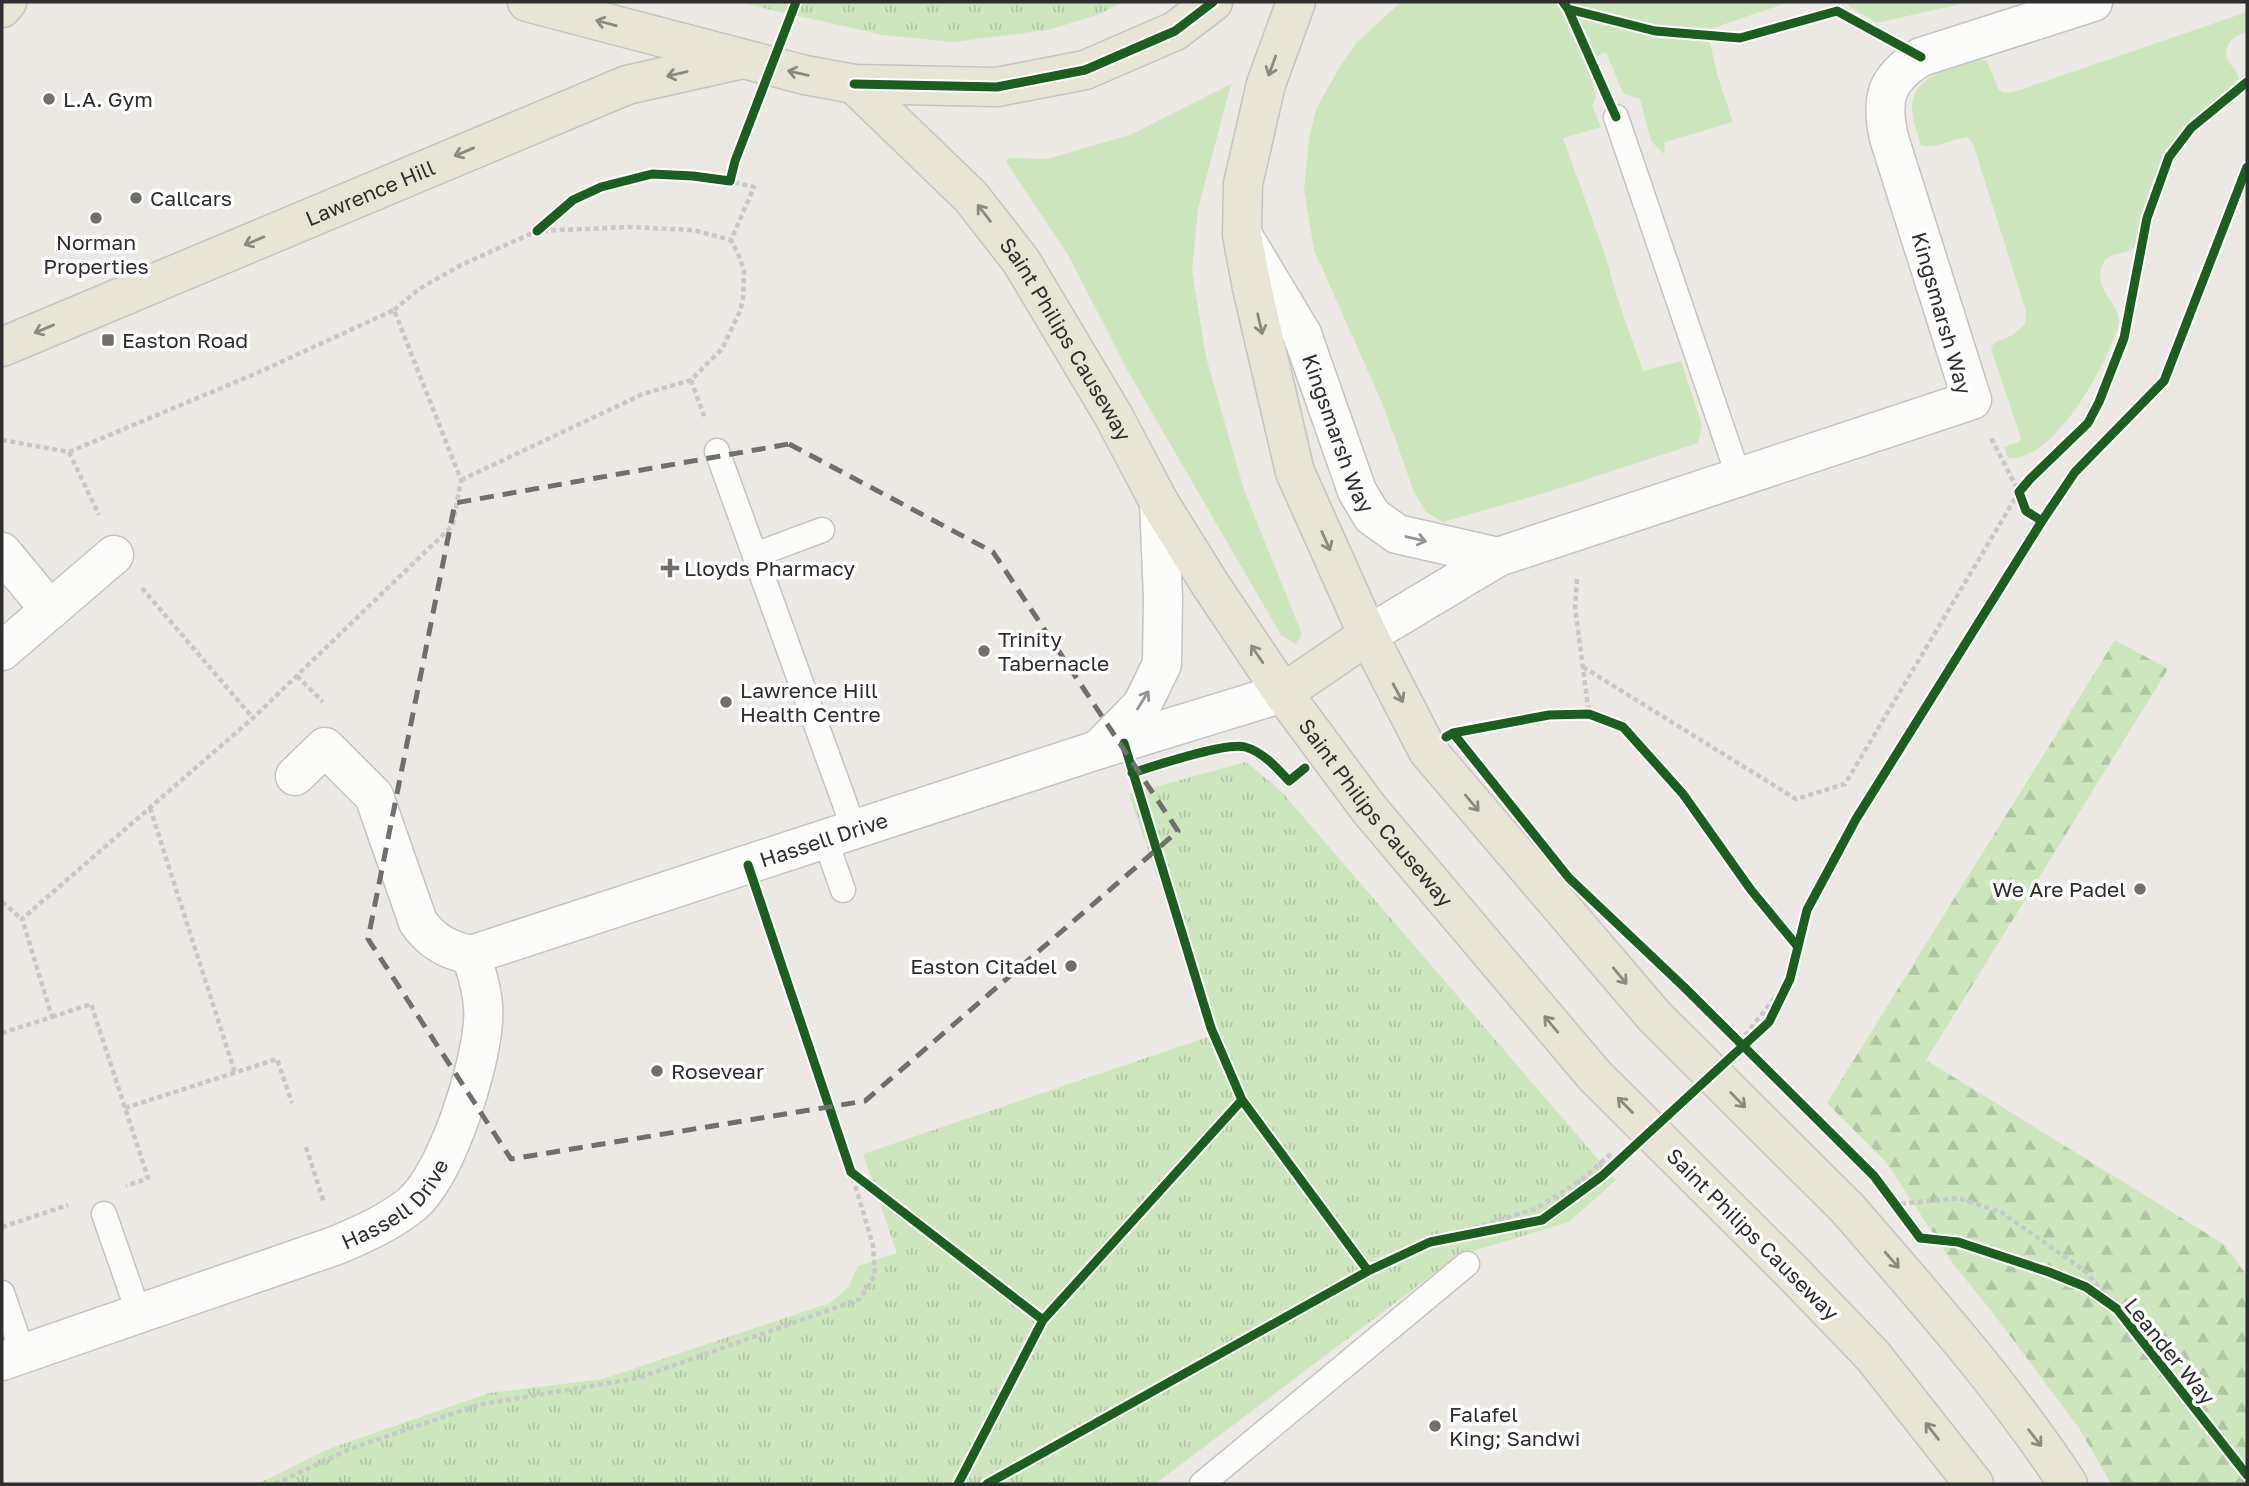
<svg xmlns="http://www.w3.org/2000/svg" width="2249" height="1486" font-family="'Golos Text',sans-serif">
  <defs>
    <pattern id="forest-firs" width="22" height="20" patternUnits="userSpaceOnUse" patternTransform="scale(1.75)"><rect width="22" height="20" fill="#cee6be"/><path d="M5 1l3.5 6h-7zM16 11l3.5 6h-7z" fill="#b1c6a4"/></pattern>
    <pattern id="park-tufts" width="24" height="20" patternUnits="userSpaceOnUse" patternTransform="scale(1.75)"><rect width="24" height="20" fill="#cee6be"/><path d="M3 7l-1-3M5 7V3M7 7l1-3M15 17l-1-3M17 17v-4M19 17l1-3" fill="none" stroke="#b1c6a4"/></pattern>
  </defs>
  <rect width="100%" height="100%" fill="#ece8e4"/>
  <path fill="#cee6be" d="M1401,2H1790L1707,30L1718,77L1733,122L1665,142L1664,154L1651,141L1640,99L1623,93L1606,52L1585,62L1593,81L1596,98L1592,105L1601,127L1563,138L1606,258L1618,300L1643,371L1681,361L1702,425L1698,443L1551,491L1443,522L1426,512L1414,492L1383,405L1314,250L1304,190L1309,139L1316,109L1338,70L1356,43Z
    M1847,2H1970L1876,23L1849,6Z
    M2247,12V32C2235,35 2223,43 2227,58C2230,66 2238,71 2239,79C2212,107 2178,126 2160,164C2153,181 2146,201 2142,219C2140,227 2140,238 2136,245C2129,256 2111,251 2104,262C2090,286 2119,303 2119,321C2119,327 2115,335 2113,341C2099,376 2052,462 2008,458L2004,447L2019,442L2021,438L1991,349L1994,343L2013,335L2025,324L2026,311L1973,144L1968,137C1952,138 1935,150 1921,145C1918,136 1915,127 1913,118C1905,75 1951,68 1981,59L1987,61L1999,90L2005,93L2017,91Z
    M1231,84L1198,209L1192,271L1206,357L1244,490L1302,634L1296,644L1281,635L1129,373L1068,255L1006,162L1008,158L1047,159L1130,135Z"/>
  <path fill="url(#forest-firs)" d="M2115,640L2168,669L1926,1060L2225,1245L2247,1276V1484H2111L2079,1428L1993,1313L1954,1265L1886,1162L1827,1103Z"/>
  <path fill="url(#park-tufts)" d="M737,2H1125L1094,16L1048,30L953,42L883,35Z
    M1246,762L1281,791L1616,1180L1569,1222L1457,1256L1155,1484H257L329,1449L489,1393L603,1379L830,1303L848,1288L858,1266L897,1253L863,1154L1211,1036L1129,794Z"/>
  <g fill="none" stroke-linecap="round" stroke-linejoin="round">
    <g stroke="#c5c4c5" stroke-width="27">
      <path id="lane" d="M1616,117L1739,478
        M717,451L854,829
        M755,555L822,530
        M825,839L843,890
        M104,1214L139,1314
        M2,1293L23,1354
        M1202,1484L1467,1264"/>
    </g>
    <g stroke="#c5c4c5" stroke-width="41">
      <g id="street">
        <path id="s1" d="M1243,236L1302,334L1357,491L1372,516L1397,534L1498,557"/>
        <path d="M2,552L50,610"/>
        <path d="M1368,635L1498,557L1972,400L1889,138C1880,98 1886,78 1921,57L2093,2"/>
        <path d="M2,651L114,555"/>
        <path d="M1099,749L1142,705L1162,664L1163,598L1159,502"/>
        <path d="M295,776L325,747L374,796L418,922C432,942 448,950 471,955"/>
        <path id="s2" d="M2,1361L337,1245C363,1234 390,1222 412,1204C447,1174 480,1068 483,1022C485,998 478,977 471,955L1097,750L1283,693"/>
      </g>
    </g>
    <g stroke="#c6c5c4" stroke-width="41">
      <g id="primary">
        <path d="M527,2L805,75L854,84L997,87L1085,70L1175,31L1213,2"/>
        <path d="M1296,2L1266,84L1243,184L1242,235L1252,288L1295,472L1368,635L1428,751L1655,1017"/>
        <path d="M2,8L7,2"/>
        <path id="s3" d="M854,84L971,197L1021,261L1113,415L1159,502L1210,584L1283,693L1369,809L1595,1076"/>
        <path id="s4" d="M2,347L627,85L743,59"/>
        <path d="M1283,693L1368,635"/>
        <path d="M1848,1209C1924,1297 2004,1386 2068,1484"/>
        <path d="M1794,1274L1873,1356L1974,1484"/>
      </g>
    </g>
    <path stroke="#c9c9c8" stroke-width="4.5" stroke-dasharray="5 3.5" stroke-linecap="butt" d="M394,310L419,289L461,265L537,231L628,227L693,230L731,240
      M691,380L704,416
      M2,440L69,452L257,373L394,310L461,480L453,525L253,718L22,919L52,1017L2,1033
      M69,452L99,515
      M461,480L643,394L691,380L722,349L740,311L743,299L744,271L739,256L731,240L754,187L730,181
      M2042,521L2026,511L2019,492L2030,479L2088,423L2099,402L2124,338L2147,218L2169,157L2191,128L2247,82
      M1577,579L1575,607L1589,714
      M142,588L253,718
      M1583,667L1796,799L1845,784L2019,492L1991,438
      M297,676L323,702
      M150,808L235,1073
      M2,902L22,919
      M52,1017L91,1004L148,1178L126,1186
      M1738,1040L1747,1033L1790,979
      M125,1108L277,1059L292,1103
      M306,1147L324,1203
      M1901,1204L1958,1198L2001,1212L2085,1271L2117,1309
      M2,1227L68,1205
      M1474,1228L1535,1209L1581,1180L1612,1153
      M275,1484L350,1449L478,1405L638,1378L860,1299L875,1275L873,1245L851,1172"/>
    <use href="#lane" stroke="#fcfcfb" stroke-width="24"/>
    <use href="#street" stroke="#fcfcfb" stroke-width="38"/>
    <use href="#primary" stroke="#e8e4d6" stroke-width="38"/>
    <g stroke="#c6c5c4" stroke-width="41" stroke-linecap="butt">
      <path id="primary-bridge" d="M1655,1017L1848,1209
        M1595,1076L1794,1274"/>
    </g>
    <use href="#primary-bridge" stroke="#e8e4d6" stroke-width="38"/>
    <g stroke="#fff" stroke-width="13">
      <path id="cycleway" d="M1563,2L1568,9L1655,31L1740,38L1837,11L1921,57
        M1568,9L1616,117
        M854,84L997,87L1085,70L1175,31L1213,2
        M537,231L573,200L601,187L652,174L693,176L730,181L735,161L796,2
        M2042,521L2026,511L2019,492L2030,479L2088,423L2099,402L2124,338L2147,218L2169,157L2191,128L2247,82
        M1453,733L1569,878L1684,987L1874,1176L1920,1238L1958,1242L2049,1272L2086,1287L2117,1309L2247,1475
        M1446,737L1453,733L1549,715L1589,714L1623,727L1683,794L1751,890L1798,947
        M1124,743L1211,1028L1242,1100L1368,1271
        M1132,773C1154,766 1226,742 1245,747C1263,752 1277,768 1289,781L1305,768
        M748,865L851,1172L1043,1320
        M958,1484L1043,1320L1242,1100
        M987,1484L1368,1271L1430,1242L1542,1220L1602,1176L1769,1022L1790,979L1807,910L1856,819L2042,521L2075,472L2164,381L2247,167"/>
    </g>
    <use href="#cycleway" stroke="#1b5e20" stroke-width="9"/>
  </g>
  <defs><path id="oneway-shaft" d="M-6 0H5M1.5-3L5.5 0L1.5 3" fill="none" stroke-width="1.6" stroke-linecap="round" stroke-linejoin="round" transform="scale(1.75)"/></defs>
  <g stroke="#8b8982">
    <use href="#oneway-shaft" transform="translate(606 23) rotate(-165)"/>
    <use href="#oneway-shaft" transform="translate(1272 66) rotate(110)"/>
    <use href="#oneway-shaft" transform="translate(798 73) rotate(-167)"/>
    <use href="#oneway-shaft" transform="translate(677 74) rotate(167)"/>
    <use href="#oneway-shaft" transform="translate(464 152) rotate(157)"/>
    <use href="#oneway-shaft" transform="translate(984 213) rotate(-128)"/>
    <use href="#oneway-shaft" transform="translate(254 241) rotate(157)"/>
    <use href="#oneway-shaft" transform="translate(1260 324) rotate(77)"/>
    <use href="#oneway-shaft" transform="translate(44 329) rotate(157)"/>
    <use href="#oneway-shaft" transform="translate(1326 541) rotate(66)"/>
    <use href="#oneway-shaft" transform="translate(1257 654) rotate(-124)"/>
    <use href="#oneway-shaft" transform="translate(1398 693) rotate(62)"/>
    <use href="#oneway-shaft" transform="translate(1472 803) rotate(50)"/>
    <use href="#oneway-shaft" transform="translate(1620 976) rotate(50)"/>
    <use href="#oneway-shaft" transform="translate(1551 1024) rotate(-130)"/>
    <use href="#oneway-shaft" transform="translate(1738 1100) rotate(45)"/>
    <use href="#oneway-shaft" transform="translate(1625 1105) rotate(-135)"/>
    <use href="#oneway-shaft" transform="translate(1892 1260) rotate(49)"/>
    <use href="#oneway-shaft" transform="translate(1932 1431) rotate(-128)"/>
    <use href="#oneway-shaft" transform="translate(2035 1438) rotate(52)"/>
  </g>
  <g stroke="#959594">
    <use href="#oneway-shaft" transform="translate(1416 539) rotate(13)"/>
    <use href="#oneway-shaft" transform="translate(1143 700) rotate(-58)"/>
  </g>
  <path fill="none" stroke="#706f6e" stroke-width="5" stroke-dasharray="14 9" stroke-linejoin="round" d="M789,444L993,552L1178,831L865,1101L511,1159L368,939L455,503Z"/>
  <g fill="#706f6e" stroke="#fff" stroke-width="2.5">
    <circle cx="49" cy="99" r="7"/>
    <circle cx="136" cy="198" r="7"/>
    <circle cx="96" cy="218" r="7"/>
    <rect x="101" y="333" width="14" height="14" rx="3.5"/>
    <path d="M666.5 557.5h7v7h7v7h-7v7h-7v-7h-7v-7h7z"/>
    <circle cx="984" cy="651" r="7"/>
    <circle cx="726" cy="702" r="7"/>
    <circle cx="2140" cy="889" r="7"/>
    <circle cx="1071" cy="966" r="7"/>
    <circle cx="657" cy="1071" r="7"/>
    <circle cx="1435" cy="1426" r="7"/>
  </g>
  <g text-anchor="middle" dominant-baseline="central" stroke-width="7" stroke-linejoin="round" paint-order="stroke">
    <g font-size="21" fill="#2e2e2e" stroke="#fff" text-anchor="start">
      <text x="63" y="99">L.A. Gym</text>
      <text x="150" y="198">Callcars</text>
      <text x="96" y="242" text-anchor="middle">Norman<tspan x="96" dy="24">Properties</tspan></text>
      <text x="122" y="340">Easton Road</text>
      <text x="684" y="568">Lloyds Pharmacy</text>
      <text x="998" y="639">Trinity<tspan x="998" dy="24">Tabernacle</tspan></text>
      <text x="740" y="690">Lawrence Hill<tspan x="740" dy="24">Health Centre</tspan></text>
      <text x="2126" y="889" text-anchor="end">We Are Padel</text>
      <text x="1057" y="966" text-anchor="end">Easton Citadel</text>
      <text x="671" y="1071">Rosevear</text>
      <text x="1449" y="1414">Falafel<tspan x="1449" dy="24">King; Sandwi</tspan></text>
    </g>
    <g font-size="21" fill="#2e2e2e" stroke="#fff">
      <text stroke="none"><textPath href="#s4" startOffset="399">Lawrence Hill</textPath></text>
      <text transform="translate(1942 313) rotate(74)">Kingsmarsh Way</text>
      <text stroke="none"><textPath href="#s3" startOffset="334">Saint Philips Causeway</textPath></text>
      <text stroke="none"><textPath href="#s1" startOffset="220">Kingsmarsh Way</textPath></text>
      <text stroke="none"><textPath href="#s3" startOffset="901">Saint Philips Causeway</textPath></text>
      <text stroke="none"><textPath href="#s2" startOffset="1078">Hassell Drive</textPath></text>
      <text stroke="none"><textPath href="#s2" startOffset="427">Hassell Drive</textPath></text>
      <text transform="translate(1753 1234) rotate(45)">Saint Philips Causeway</text>
      <text transform="translate(2170 1351) rotate(51)">Leander Way</text>
    </g>
  </g>
  <rect width="2249" height="1486" fill="none" stroke="#2e2e2e" stroke-width="7"/>
</svg>
